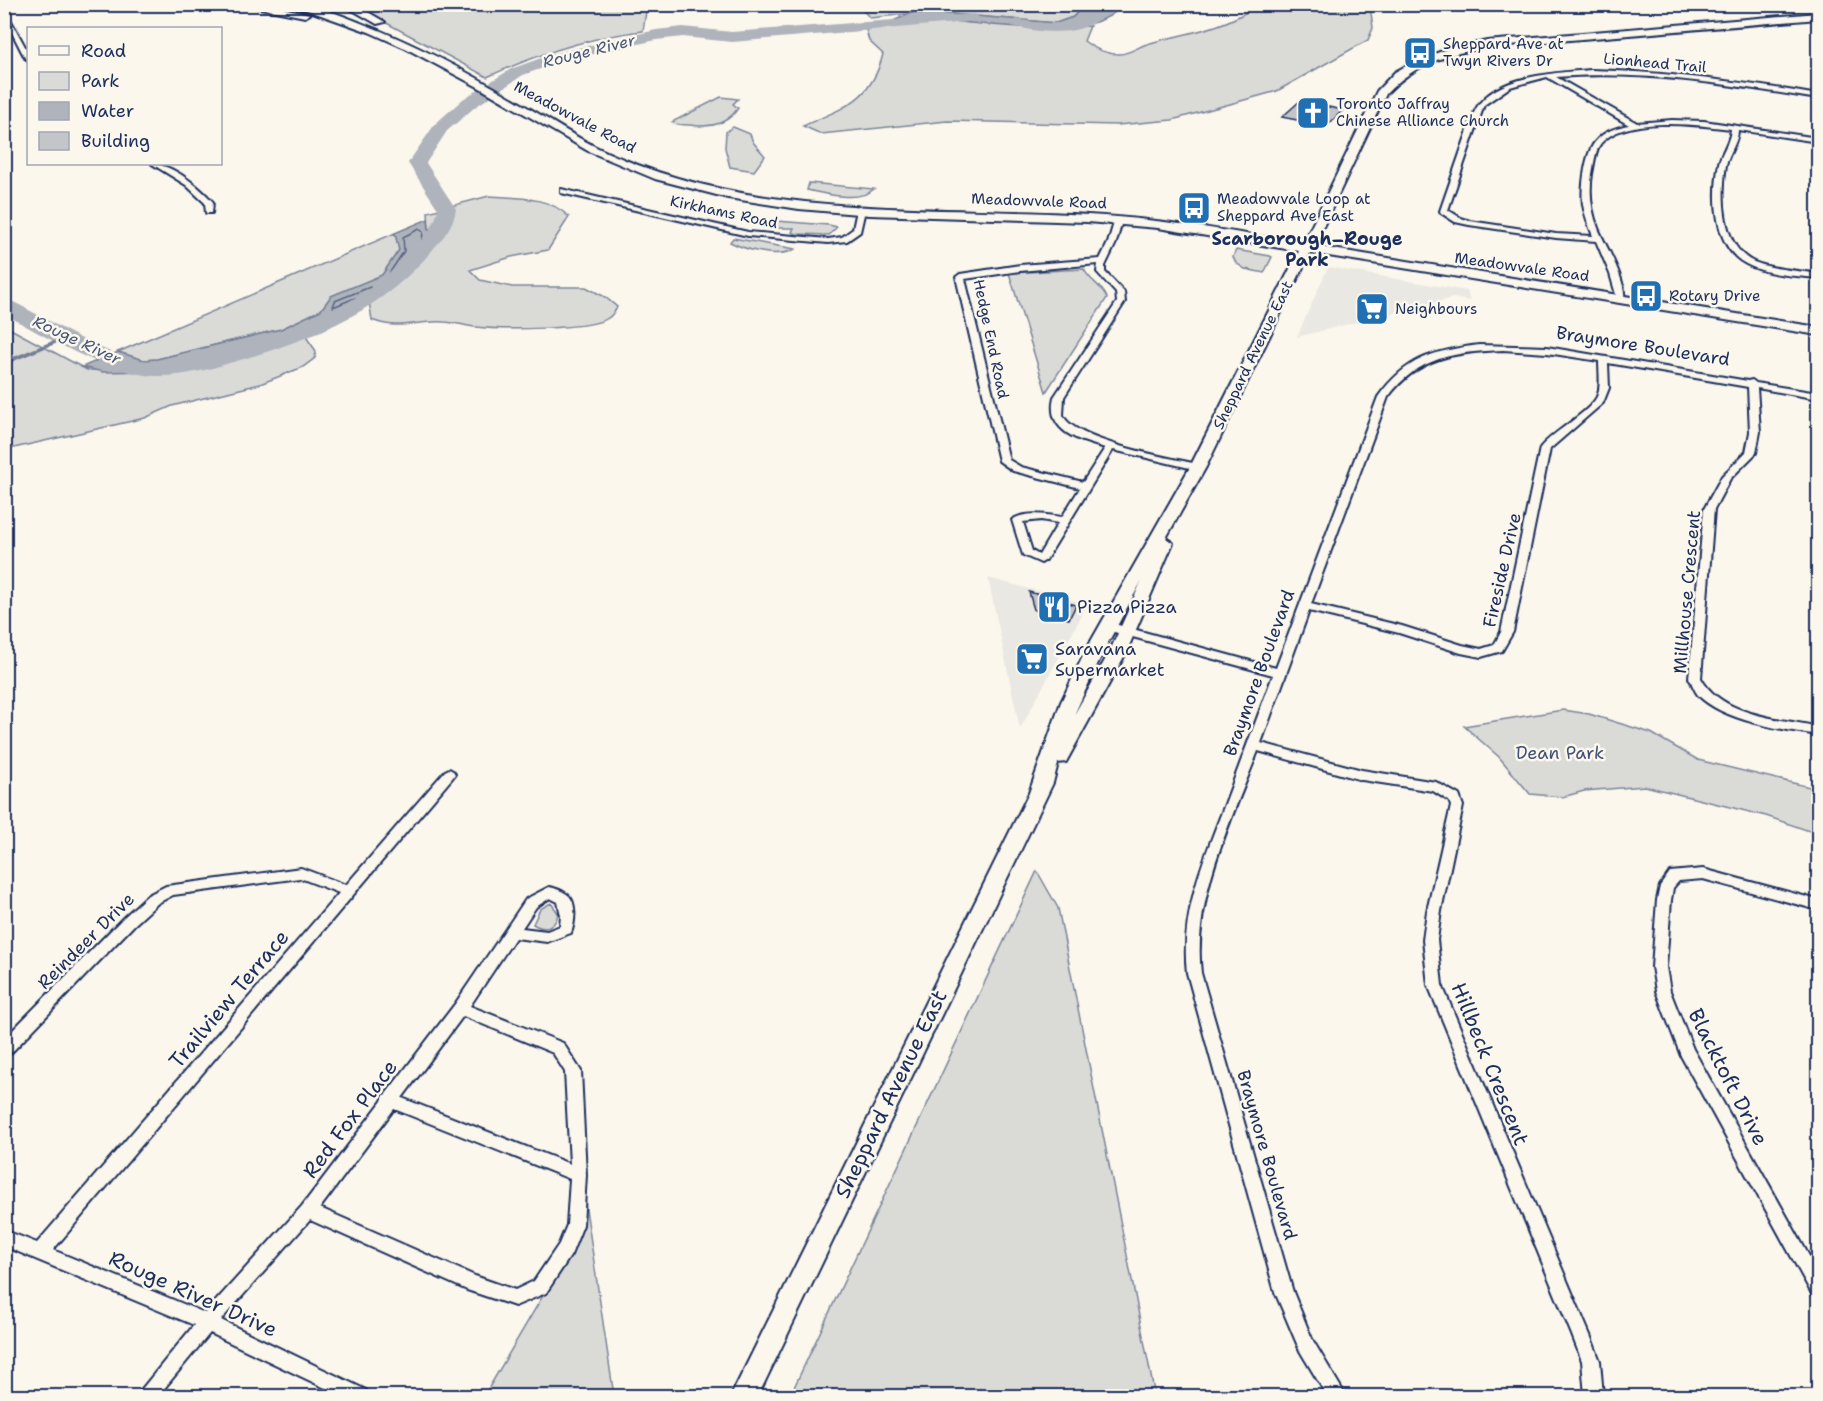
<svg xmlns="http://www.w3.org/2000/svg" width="1823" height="1401" font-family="'Shantell Sans',sans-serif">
  <rect width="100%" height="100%" fill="#fbf7ec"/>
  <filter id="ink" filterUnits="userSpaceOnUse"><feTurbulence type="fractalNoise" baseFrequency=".0167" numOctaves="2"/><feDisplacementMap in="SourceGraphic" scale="12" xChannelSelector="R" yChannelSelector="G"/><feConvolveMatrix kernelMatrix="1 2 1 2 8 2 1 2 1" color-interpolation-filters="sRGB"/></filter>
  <g filter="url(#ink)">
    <path fill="#eae8e2" d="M1328,267L1467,291L1470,301L1453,298L1297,337Z
      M988,578L1088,604L1020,729Z"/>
    <path fill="#dadad7" stroke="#7a849a" stroke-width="1.5" d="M353,5H647L643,31C588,37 538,54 487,77Z
      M858,5H1084L1073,17L1056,23L927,12L870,18Z
      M1253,5H1370L1373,28L1368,40L1277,91L1172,120L1117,125L947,121L821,134L803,126C844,107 871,102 883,54L869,41L866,30L869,27L921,19L1042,28L1090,26L1084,41C1093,48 1106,54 1118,54C1126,55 1137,48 1144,45C1186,32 1216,32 1255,7Z
      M721,97L738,99L733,104L738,108C727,125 710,128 690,125C683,124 678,126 672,122Z
      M733,127L750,134L753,142L765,156L754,171L730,167L725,148L726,132Z
      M809,183L874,189C859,203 826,194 807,190Z
      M489,196C517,198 549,196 569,217L548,250L511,257L470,270L480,280L512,287H586L605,297L617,307C615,310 612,316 608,318C592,330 498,330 476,327C465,326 454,322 444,322C417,320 398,331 372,320L369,301L390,289L430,244L428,212Z
      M776,221L829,225L837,227L829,235L797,234L792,232L794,228H774L770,224Z
      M395,233L399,250L382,275L331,296L321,310L281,329L157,359L144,360L118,352Z
      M733,238L795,249C779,259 746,250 730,242Z
      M1236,250L1270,256L1272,257L1264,273L1245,269L1236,263L1233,257Z
      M1084,269C1089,281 1103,286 1107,298L1046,392L1009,273Z
      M5,326L87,370L150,371L255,351L304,334L316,351L315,358L303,367L260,384L172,406L145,418L5,450Z
      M1563,710L1589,714L1651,733L1698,760L1818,789V834L1766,816L1645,786L1584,791L1563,797L1530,794L1499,757L1464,726Z
      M1037,871L1058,908L1155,1396H790Z
      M551,903L558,913C556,927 546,932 533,924L540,909Z
      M585,1202L614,1396H484L568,1253Z"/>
    <path fill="#afb3bb" stroke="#747e96" stroke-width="1.5" d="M1084,5H1115L1118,9C1087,44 969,20 922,19C910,19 897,22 886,24L914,12H927L1056,23L1073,17Z
      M428,219L430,245L425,255L390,289L294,339L255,351L150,371L103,372L82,367L118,352L144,360L157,359L281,329L321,310L331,296L382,275L399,250L395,233Z"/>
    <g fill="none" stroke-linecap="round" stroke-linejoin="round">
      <path stroke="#566483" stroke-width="1.5" d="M419,229L423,232C422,252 410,268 392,276L390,272L404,251L403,237Z
        M370,287L374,290L333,307L335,301Z"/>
      <path stroke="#747e96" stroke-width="4" d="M4,363L67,337"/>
      <path fill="#afb3bb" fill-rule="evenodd" d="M1099,4H1115C1089,38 1049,35 1012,26L1010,23L1017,19C1048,25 1075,28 1099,4Z
        M974,14L981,18L979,21L732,42L683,37L656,40L563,61L523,75L475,107L447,131L426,163L456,209C454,224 444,237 434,248C384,310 315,338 240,360C213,368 184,377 155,376C101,372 51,339 4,314V299C19,303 32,312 45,319C75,335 107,355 141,360C173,366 204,357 235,348C303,328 371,300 418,244C427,233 436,223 438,209L408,163L435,124L463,99L511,69L552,54L656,30L683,27L732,32Z"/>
    </g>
    <path fill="#c3c5c9" stroke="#1b2f5e" stroke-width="1.5" d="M1301,100L1314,104L1343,110L1327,126L1282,117Z
      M1029,592L1076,605L1069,619L1034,610Z"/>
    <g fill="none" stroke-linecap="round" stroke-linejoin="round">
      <g stroke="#1b2f5e" stroke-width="4">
        <path id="minor" d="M4,8L28,52V60L25,58L4,17Z
          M1591,70C1668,72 1743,82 1818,95V99C1731,85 1644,70 1556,77L1637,123L1672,120L1704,121L1818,138V142L1738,130C1738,143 1729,152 1726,165C1721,195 1721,247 1754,262C1774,270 1798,270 1818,274V278C1796,276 1767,275 1746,264C1713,247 1713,195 1719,163C1722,151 1730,142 1731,129C1698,125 1627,115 1601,143C1595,150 1594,165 1592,174C1589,193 1591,210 1598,228C1605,245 1627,281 1624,300L1617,298L1610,274L1596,241L1556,238L1469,225L1455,222L1441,213L1440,211L1474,113C1490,75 1556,73 1591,70ZM1547,77L1629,125C1618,127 1604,131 1596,141C1585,152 1581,189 1583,205C1585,216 1589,226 1593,236L1556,234L1470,221L1461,218L1448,210L1484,105L1510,87Z
          M152,164C172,164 200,187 213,202L212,213H206L205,203L186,185Z
          M561,189L748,232L828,239L842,237L853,229L857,210L861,208L865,210L860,232L847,241L828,243L748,236L561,193Z
          M1115,219L1122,221L1116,243L1105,266V272L1124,292L1125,302L1064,397L1063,415C1074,442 1172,458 1202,465L1203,467L1198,470L1113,450L1046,560L1041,563L1023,555L1012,520C1025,511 1047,515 1062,517L1080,488L1013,471L999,461L956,277L960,274L1020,265L1100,259L1108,243ZM1098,264L1097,272L1116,293L1117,302L1054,397C1046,432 1078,440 1105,448L1083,482L1021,467L1009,460L965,279L1020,271ZM1041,520L1058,523L1039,555L1032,551L1023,522Z
          M1479,345L1547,347L1748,381L1752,380L1756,383L1818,393V399L1757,388L1760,432L1756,453L1730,479L1714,509L1701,678C1722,717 1780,718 1818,727V735C1784,730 1723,721 1698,695C1694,690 1692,683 1689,678L1704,509L1722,476L1746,452L1750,432L1748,387L1608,363L1609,388L1603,403L1550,449L1513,632L1502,651L1481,657L1461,653L1399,633L1309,611L1261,743L1362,770L1436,782L1459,795L1463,806L1441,911L1437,940L1442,985L1590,1335L1600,1361L1603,1396H1585L1582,1361L1572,1335L1428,985L1423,940L1427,911L1451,806L1449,801L1433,791L1362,780L1258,751C1232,819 1192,899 1201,973L1293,1292L1312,1339L1346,1396H1327L1300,1351L1275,1292L1187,973C1180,913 1204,859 1225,804C1241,761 1257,719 1273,675L1103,629L1101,626L1107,622L1276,668L1378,397C1406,358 1433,351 1479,345ZM1503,350L1547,353L1599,361C1599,372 1601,384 1598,394C1593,411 1553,431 1540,448L1501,632L1494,645L1481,649L1462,645L1402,626L1311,604L1388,397C1418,357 1454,352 1503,350Z
          M449,769L453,771L455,774L453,777L53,1250L205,1313L302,1206L382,1101L384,1095L386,1094L455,1004L526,899L549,887C555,888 563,891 568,895C577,902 575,923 571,933L547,942L515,938L470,1006L563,1043L581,1071L586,1175L583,1225L571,1255L546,1293L515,1306L467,1290L310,1220L221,1320L366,1390L369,1396H342L210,1333L158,1396H138L141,1390L194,1325L4,1246V1230L37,1243L339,893L300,878L173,895L158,903L134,925L9,1055L4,1056V1039L124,917L148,895L166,886L301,868L346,885L445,771ZM550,898L558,902L561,916L560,926L547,931L522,928L536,907ZM463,1016L553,1053L565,1072L570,1164L402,1098ZM394,1109L570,1179L567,1225L559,1244L534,1281L515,1290L475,1276L320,1208Z
          M1703,869L1818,900V910L1703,879L1679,881L1673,888L1671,900L1666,967L1670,991L1693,1049L1818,1272V1296L1812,1294L1681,1056L1656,991L1652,967L1657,900L1660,886L1670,872Z"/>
      </g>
      <g stroke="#1b2f5e" stroke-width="4">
        <path id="secondary" d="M240,4H264L310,14L305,17Z
          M290,4C315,4 338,14 361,23C419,45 474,75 527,107C550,120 572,135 596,147C749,221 923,205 1088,215C1161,219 1232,231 1303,244L1377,91L1395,72L1415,61L1448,49L1487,41L1818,13V19L1487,47C1446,55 1415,63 1386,94L1314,246L1818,327V335L1310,253L1206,467L1166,538L1173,543L1126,653L1066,762L1058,763L1053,783L758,1396H731L1029,793L1061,702L1086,650L1190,467L1299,251L1158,228L1087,222L870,215L799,209L728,198L655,179L588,151L480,88L407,49L369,32ZM1141,582L1109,653L1074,715L1104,650Z
          M342,4H354L385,22L377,24Z"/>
      </g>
      <use href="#minor" fill="#fbf7ec" fill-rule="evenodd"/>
      <use href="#secondary" fill="#fbf7ec" fill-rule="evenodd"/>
    </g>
  </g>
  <defs>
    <g id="bus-square" transform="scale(1.725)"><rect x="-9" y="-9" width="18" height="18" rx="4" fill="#1f6fb2" stroke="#fbf7ec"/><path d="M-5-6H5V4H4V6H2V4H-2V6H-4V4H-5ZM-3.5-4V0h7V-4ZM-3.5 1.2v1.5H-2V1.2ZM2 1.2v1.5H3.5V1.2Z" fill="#fff"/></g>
    <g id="church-square" transform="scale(1.725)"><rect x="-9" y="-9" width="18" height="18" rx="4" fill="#1f6fb2" stroke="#fbf7ec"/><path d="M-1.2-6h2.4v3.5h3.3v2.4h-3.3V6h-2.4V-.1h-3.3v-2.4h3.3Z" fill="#fff"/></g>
    <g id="supermarket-square" transform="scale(1.725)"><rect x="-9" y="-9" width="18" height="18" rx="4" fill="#1f6fb2" stroke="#fbf7ec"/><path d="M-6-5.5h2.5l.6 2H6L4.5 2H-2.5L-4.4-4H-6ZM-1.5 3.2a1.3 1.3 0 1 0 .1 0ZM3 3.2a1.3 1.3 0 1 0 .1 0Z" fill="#fff"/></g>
    <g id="restaurant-square" transform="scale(1.725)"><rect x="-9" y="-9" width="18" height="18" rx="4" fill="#1f6fb2" stroke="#fbf7ec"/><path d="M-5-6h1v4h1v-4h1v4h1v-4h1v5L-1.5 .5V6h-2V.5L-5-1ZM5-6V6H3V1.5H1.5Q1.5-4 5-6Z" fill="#fff"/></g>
  </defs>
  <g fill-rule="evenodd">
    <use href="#bus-square" x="1420" y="53"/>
    <use href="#church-square" x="1313" y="113"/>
    <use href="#bus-square" x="1194" y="208"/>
    <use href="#bus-square" x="1646" y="296"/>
    <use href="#supermarket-square" x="1372" y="309"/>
    <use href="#restaurant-square" x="1054" y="607"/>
    <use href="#supermarket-square" x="1032" y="659"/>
  </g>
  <g text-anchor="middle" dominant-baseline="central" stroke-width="5" stroke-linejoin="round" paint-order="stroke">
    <g font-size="15" fill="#1b2f5e" stroke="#fbf7ec" text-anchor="start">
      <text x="1443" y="44">Sheppard Ave at<tspan x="1443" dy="17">Twyn Rivers Dr</tspan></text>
      <text x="1336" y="104">Toronto Jaffray<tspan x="1336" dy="17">Chinese Alliance Church</tspan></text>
      <text x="1217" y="199">Meadowvale Loop at<tspan x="1217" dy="17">Sheppard Ave East</tspan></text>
      <text x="1669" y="296">Rotary Drive</text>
      <text x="1395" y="309">Neighbours</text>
    </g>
    <g font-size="15" fill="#1b2f5e" stroke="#fbf7ec">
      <text transform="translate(1655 63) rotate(5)">Lionhead Trail</text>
      <text transform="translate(575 117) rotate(28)">Meadowvale Road</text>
      <text transform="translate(1039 201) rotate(2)">Meadowvale Road</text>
      <text transform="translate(724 212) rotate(12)">Kirkhams Road</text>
      <text transform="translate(1522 267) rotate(8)">Meadowvale Road</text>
      <text transform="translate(991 339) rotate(78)">Hedge End Road</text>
      <text transform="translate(1253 355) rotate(-64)">Sheppard Avenue East</text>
    </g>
    <g font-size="16" font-style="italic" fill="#47577a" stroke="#fbf7ec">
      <text transform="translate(589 51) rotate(-14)">Rouge River</text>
      <text transform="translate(77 340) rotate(25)">Rouge River</text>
    </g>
    <g font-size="18" font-weight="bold" fill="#1b2f5e" stroke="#fbf7ec">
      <text x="1307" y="239">Scarborough–Rouge<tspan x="1307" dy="21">Park</tspan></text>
    </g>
    <g font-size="18" fill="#1b2f5e" stroke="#fbf7ec">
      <text transform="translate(1643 346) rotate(9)">Braymore Boulevard</text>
      <text transform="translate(1502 570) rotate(-77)">Fireside Drive</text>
      <text transform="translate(1687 592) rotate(-85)">Millhouse Crescent</text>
      <text transform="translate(1259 673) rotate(-70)">Braymore Boulevard</text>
      <text transform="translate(86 941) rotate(-45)">Reindeer Drive</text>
      <text transform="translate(1267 1155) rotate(74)">Braymore Boulevard</text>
    </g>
    <g font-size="18" fill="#1b2f5e" stroke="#fbf7ec" text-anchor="start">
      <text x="1077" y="607">Pizza Pizza</text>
      <text x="1055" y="649">Saravana<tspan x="1055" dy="21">Supermarket</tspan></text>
    </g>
    <g font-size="18" fill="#415176" stroke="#fbf7ec">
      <text x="1560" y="753">Dean Park</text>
    </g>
    <g font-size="21" fill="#1b2f5e" stroke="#fbf7ec">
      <text transform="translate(229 999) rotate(-50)">Trailview Terrace</text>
      <text transform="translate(1490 1064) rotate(68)">Hillbeck Crescent</text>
      <text transform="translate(1728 1077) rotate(63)">Blacktoft Drive</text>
      <text transform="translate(891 1094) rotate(-64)">Sheppard Avenue East</text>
      <text transform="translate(350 1119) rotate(-53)">Red Fox Place</text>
      <text transform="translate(193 1294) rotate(24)">Rouge River Drive</text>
    </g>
  </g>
  <rect width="1823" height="1401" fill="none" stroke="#fbf7ec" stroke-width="24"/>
  <rect x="12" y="12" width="1799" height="1377" fill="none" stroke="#1b2f5e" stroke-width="2" filter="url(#ink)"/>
  <rect x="27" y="27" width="195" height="138" fill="#fbf7ec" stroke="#a1a7b3" stroke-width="1.5"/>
  <rect x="39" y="46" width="30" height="9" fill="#fbf7ec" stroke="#a1a7b3" stroke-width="1.5"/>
  <text x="81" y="57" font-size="18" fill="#1b2f5e">Road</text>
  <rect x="39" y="72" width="30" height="18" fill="#dadad7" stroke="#a1a7b3" stroke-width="1.5"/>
  <text x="81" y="87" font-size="18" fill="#1b2f5e">Park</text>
  <rect x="39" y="102" width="30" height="18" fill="#afb3bb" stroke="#a1a7b3" stroke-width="1.5"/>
  <text x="81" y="117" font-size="18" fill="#1b2f5e">Water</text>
  <rect x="39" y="132" width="30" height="18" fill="#c3c5c9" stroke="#a1a7b3" stroke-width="1.5"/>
  <text x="81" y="147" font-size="18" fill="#1b2f5e">Building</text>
</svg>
